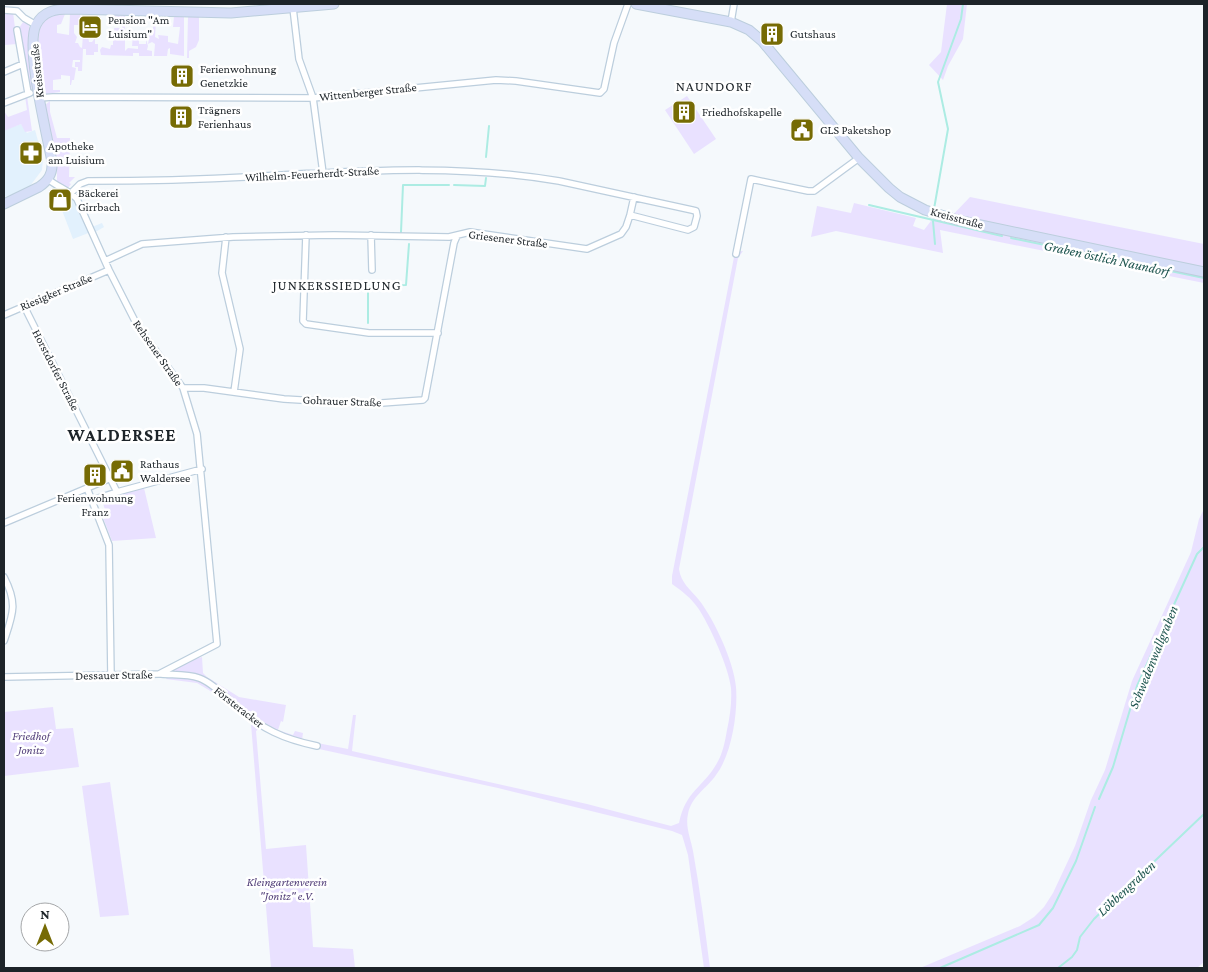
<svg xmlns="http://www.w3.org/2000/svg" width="1208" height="972" font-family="'Crimson Pro',serif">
  <rect width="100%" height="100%" fill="#f5f9fc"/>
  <path fill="#e2f1fd" d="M21,124L27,133L35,130L43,159L42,170L30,186L19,192L4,197V130Z
    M49,191L64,192L72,199L87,229L102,223L104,227L92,234L91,232L73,239L60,205L55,206Z"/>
  <path fill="#e9e1ff" d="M947,4H967L963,39L948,66L943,80L929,65L941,52Z
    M4,12H13L17,44L5,45L4,44Z
    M64,12L65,14L61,24L57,25V33L69,35L70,13L80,14L81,25H74V33L77,37L75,43H78L80,47L82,48L83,35L88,36L89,42H92L95,38V44H98V52H94V55H86V49H83L82,71H78V67H75V62H80V60H73L72,67L76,68L74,80H72L71,85H70V76L61,75V79L53,80V90H60V92L46,94L41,90C39,75 34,34 43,22C48,15 55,14 64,12Z
    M114,14L125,15V51L128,48L138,49V46H132L133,35L139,34V44H146V39L148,46L147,50L152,51V56H139V53H133V56L101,55L100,50L102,47L110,49L111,45H113V41L119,35L118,31L116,33H115L114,28H122V22L114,20Z
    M174,16H184V56L170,54V48L168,49L167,56H154L155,44L152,42L148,44L149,39L146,37L150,30H153V21H156L155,37L159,39L158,35L168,36V42L178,44L180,27H173Z
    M188,16H199V40L196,47L189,51V58H187Z
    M23,22L28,24L30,29L34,89H29L19,28Z
    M25,96H27L32,131L25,132L21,124L4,131V111L8,117L27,110Z
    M687,96L716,139L694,154L665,110Z
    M50,101V112L57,138H70L69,177H75L69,183L71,184L68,188L60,185L57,181V161L45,105Z
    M970,197L1204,244V283L940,230L943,253L836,231L811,237L817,206L851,213L854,203L916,218L913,226L924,230L934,217L947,221Z
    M743,251L738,258L679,569C681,583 690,589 699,600C714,619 734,662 736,687C738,712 732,754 716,775C707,788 691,797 688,814C685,827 691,839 693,851C700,890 705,929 710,968H704L688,855L682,835L672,831L498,788L296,744L279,738L260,728L256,731L266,849L306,845L313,947L353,949L355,968H271L251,724L212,692L197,683L166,679C174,666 188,661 202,657L203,673L207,677L239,697L286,705L283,722L281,721L278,730L293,735L295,731L303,733L302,740L348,749L353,715H356L352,751L587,804L671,826L679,823C686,790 703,788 717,763C723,753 725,741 727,730C730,716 732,702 731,688C729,668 709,624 698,608C691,598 682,591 672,584V576L735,252Z
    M144,488L156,538L112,541L102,515L106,513L102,500Z
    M1204,509V962L1197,968H920L1020,926L1034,917L1044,907L1053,893L1075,846L1091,800L1105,770L1132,681L1191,552L1199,519Z
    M53,707L56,729L73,728L79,767L4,776V712Z
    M110,782L129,915L100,917L82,786Z"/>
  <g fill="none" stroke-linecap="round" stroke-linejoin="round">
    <path stroke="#acece3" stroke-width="2" d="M486,157L489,126
      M454,185L485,186L486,178
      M869,205L1002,236
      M934,209L948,129L938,82L961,19L963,4
      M933,221L935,244
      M401,232L403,185H449
      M1011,238L1204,278
      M368,323V286L406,285L409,244
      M1099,799L1113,767L1137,686L1197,554L1204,547
      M940,968L1039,925L1053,908L1076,861L1095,807
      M1058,968L1072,957L1077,950L1080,937L1094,919L1204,814"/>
    <g stroke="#bccedd" stroke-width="8">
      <path id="street" d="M293,8L299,59L313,98L323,173
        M4,10L17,11L24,18L36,25
        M731,22L734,4
        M17,30L28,93
        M4,72L23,64
        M39,98L53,97L313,98L496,80L516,81L600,93L604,89L614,43L628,4
        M4,103L30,93
        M71,193L80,184L88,181C153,181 217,179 282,175C376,170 466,165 559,181L692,210L696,211L697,216L694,227L688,230L630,215L634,197
        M306,235L303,321L306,324L369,333H438
        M371,235L372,270
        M226,237L222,273L240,349L234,392
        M736,254L751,179L808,191H814L859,158
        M105,261L142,244L233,237L334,235L449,237L470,232L587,249L621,234L626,227L630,215
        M24,306L117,492L92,500
        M4,315L109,270
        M183,388H204L284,399L368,404L423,400L425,398L454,243L457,236
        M87,488L109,545L111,676
        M117,492L202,469
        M4,523L111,478
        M4,577C18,604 13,614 4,641
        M161,674C174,675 188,674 199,678C213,683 225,697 236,706C262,729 283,739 317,746
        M4,677L159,674L217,644L197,434L183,388L137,325L109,270L77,199C69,190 57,187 48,179"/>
    </g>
    <g stroke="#bccedd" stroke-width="11">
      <path id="secondary" d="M636,4L731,22L749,30L762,41L859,158L889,188L900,197L925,210L957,220L1204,272
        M4,204L39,187C48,181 53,174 52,162C47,134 25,48 36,25C43,11 56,9 69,9L231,13L334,4"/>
    </g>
    <use href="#street" stroke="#fff" stroke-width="5.5"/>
    <use href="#secondary" stroke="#d6def7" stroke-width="9"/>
  </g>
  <defs>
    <g id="hotel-square" transform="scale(1.25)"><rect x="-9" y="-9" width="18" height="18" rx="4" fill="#766b04" stroke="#fff"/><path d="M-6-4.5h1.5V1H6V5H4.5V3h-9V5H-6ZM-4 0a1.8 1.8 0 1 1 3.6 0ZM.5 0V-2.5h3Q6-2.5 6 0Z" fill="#fff"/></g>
    <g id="building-square" transform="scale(1.25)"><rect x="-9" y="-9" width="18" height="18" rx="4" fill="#766b04" stroke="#fff"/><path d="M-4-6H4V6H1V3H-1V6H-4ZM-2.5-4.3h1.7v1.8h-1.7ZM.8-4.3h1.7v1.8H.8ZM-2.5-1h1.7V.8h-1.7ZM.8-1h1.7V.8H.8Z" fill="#fff"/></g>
    <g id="civic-square" transform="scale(1.25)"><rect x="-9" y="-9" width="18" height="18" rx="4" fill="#766b04" stroke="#fff"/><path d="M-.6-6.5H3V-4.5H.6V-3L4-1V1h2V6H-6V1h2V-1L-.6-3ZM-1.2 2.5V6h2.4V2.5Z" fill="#fff"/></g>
    <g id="pharmacy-square" transform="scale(1.25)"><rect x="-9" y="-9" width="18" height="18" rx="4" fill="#766b04" stroke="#fff"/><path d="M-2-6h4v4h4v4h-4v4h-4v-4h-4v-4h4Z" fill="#fff"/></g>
    <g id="shop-square" transform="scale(1.25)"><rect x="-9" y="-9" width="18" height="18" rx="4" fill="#766b04" stroke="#fff"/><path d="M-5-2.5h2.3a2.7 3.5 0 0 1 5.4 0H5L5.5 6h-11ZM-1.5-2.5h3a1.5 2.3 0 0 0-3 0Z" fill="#fff"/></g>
  </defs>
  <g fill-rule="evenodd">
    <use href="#hotel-square" x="90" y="27"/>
    <use href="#building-square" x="772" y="34"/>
    <use href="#building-square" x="182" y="76"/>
    <use href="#building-square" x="684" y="112"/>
    <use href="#building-square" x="181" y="117"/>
    <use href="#civic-square" x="802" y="130"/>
    <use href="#pharmacy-square" x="31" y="153"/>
    <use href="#shop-square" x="60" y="200"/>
    <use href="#civic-square" x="122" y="471"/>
    <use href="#building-square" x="95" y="475"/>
  </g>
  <g text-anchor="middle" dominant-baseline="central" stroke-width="5" stroke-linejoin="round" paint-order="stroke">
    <g font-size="12" fill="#1d2429" stroke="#fff" text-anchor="start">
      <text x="108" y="20">Pension "Am<tspan x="108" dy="14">Luisium"</tspan></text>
      <text x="790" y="34">Gutshaus</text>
      <text x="200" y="69">Ferienwohnung<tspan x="200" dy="14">Genetzkie</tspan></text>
      <text x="198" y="110">Trägners<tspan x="198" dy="14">Ferienhaus</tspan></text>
      <text x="702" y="112">Friedhofskapelle</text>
      <text x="820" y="130">GLS Paketshop</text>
      <text x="48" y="146">Apotheke<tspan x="48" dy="14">am Luisium</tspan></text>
      <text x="78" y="193">Bäckerei<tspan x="78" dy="14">Girrbach</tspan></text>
      <text x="140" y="464">Rathaus<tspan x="140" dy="14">Waldersee</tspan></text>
      <text x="95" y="498" text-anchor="middle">Ferienwohnung<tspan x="95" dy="14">Franz</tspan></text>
    </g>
    <g font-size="12" fill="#1d2429" stroke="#fff">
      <text transform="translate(37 71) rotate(-96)">Kreisstraße</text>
      <text transform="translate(368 92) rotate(-6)">Wittenberger Straße</text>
      <text transform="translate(312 174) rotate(-3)">Wilhelm-Feuerherdt-Straße</text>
      <text transform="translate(957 218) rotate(15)">Kreisstraße</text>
      <text transform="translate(508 239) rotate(7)">Griesener Straße</text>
      <text transform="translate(56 292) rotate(-23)">Riesigker Straße</text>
      <text transform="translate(158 353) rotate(55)">Rehsener Straße</text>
      <text transform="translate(56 370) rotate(63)">Horstdorfer Straße</text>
      <text transform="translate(342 401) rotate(2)">Gohrauer Straße</text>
      <text transform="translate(114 675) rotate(-1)">Dessauer Straße</text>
      <text transform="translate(239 707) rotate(38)">Försteracker</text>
    </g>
    <g font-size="12" font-style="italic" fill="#523f79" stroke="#fff">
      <text x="31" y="736">Friedhof<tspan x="31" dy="14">Jonitz</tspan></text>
      <text x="287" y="882">Kleingartenverein<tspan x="287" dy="14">"Jonitz" e.V.</tspan></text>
    </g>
    <g font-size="14" letter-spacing="1" fill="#1d2429" stroke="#fff">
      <text x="714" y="86">NAUNDORF</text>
      <text x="337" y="285">JUNKERSSIEDLUNG</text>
    </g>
    <g font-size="14" font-style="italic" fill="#1d544e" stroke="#fff">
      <text transform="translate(1107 258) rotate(12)">Graben östlich Naundorf</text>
      <text transform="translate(1153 657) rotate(-68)">Schwedenwallgraben</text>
      <text transform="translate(1126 888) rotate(-43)">Löbbengraben</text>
    </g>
    <g font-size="18" font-weight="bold" letter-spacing="1" fill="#1d2429" stroke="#fff">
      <text x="122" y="435">WALDERSEE</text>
    </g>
  </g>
  <rect width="1208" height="972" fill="none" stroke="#1d2429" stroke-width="10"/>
  <g transform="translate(45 927)"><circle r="24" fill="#ffffff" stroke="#a5a7a9"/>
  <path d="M0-4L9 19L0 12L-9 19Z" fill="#766b04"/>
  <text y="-8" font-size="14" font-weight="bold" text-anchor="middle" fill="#1d2429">N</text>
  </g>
</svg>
